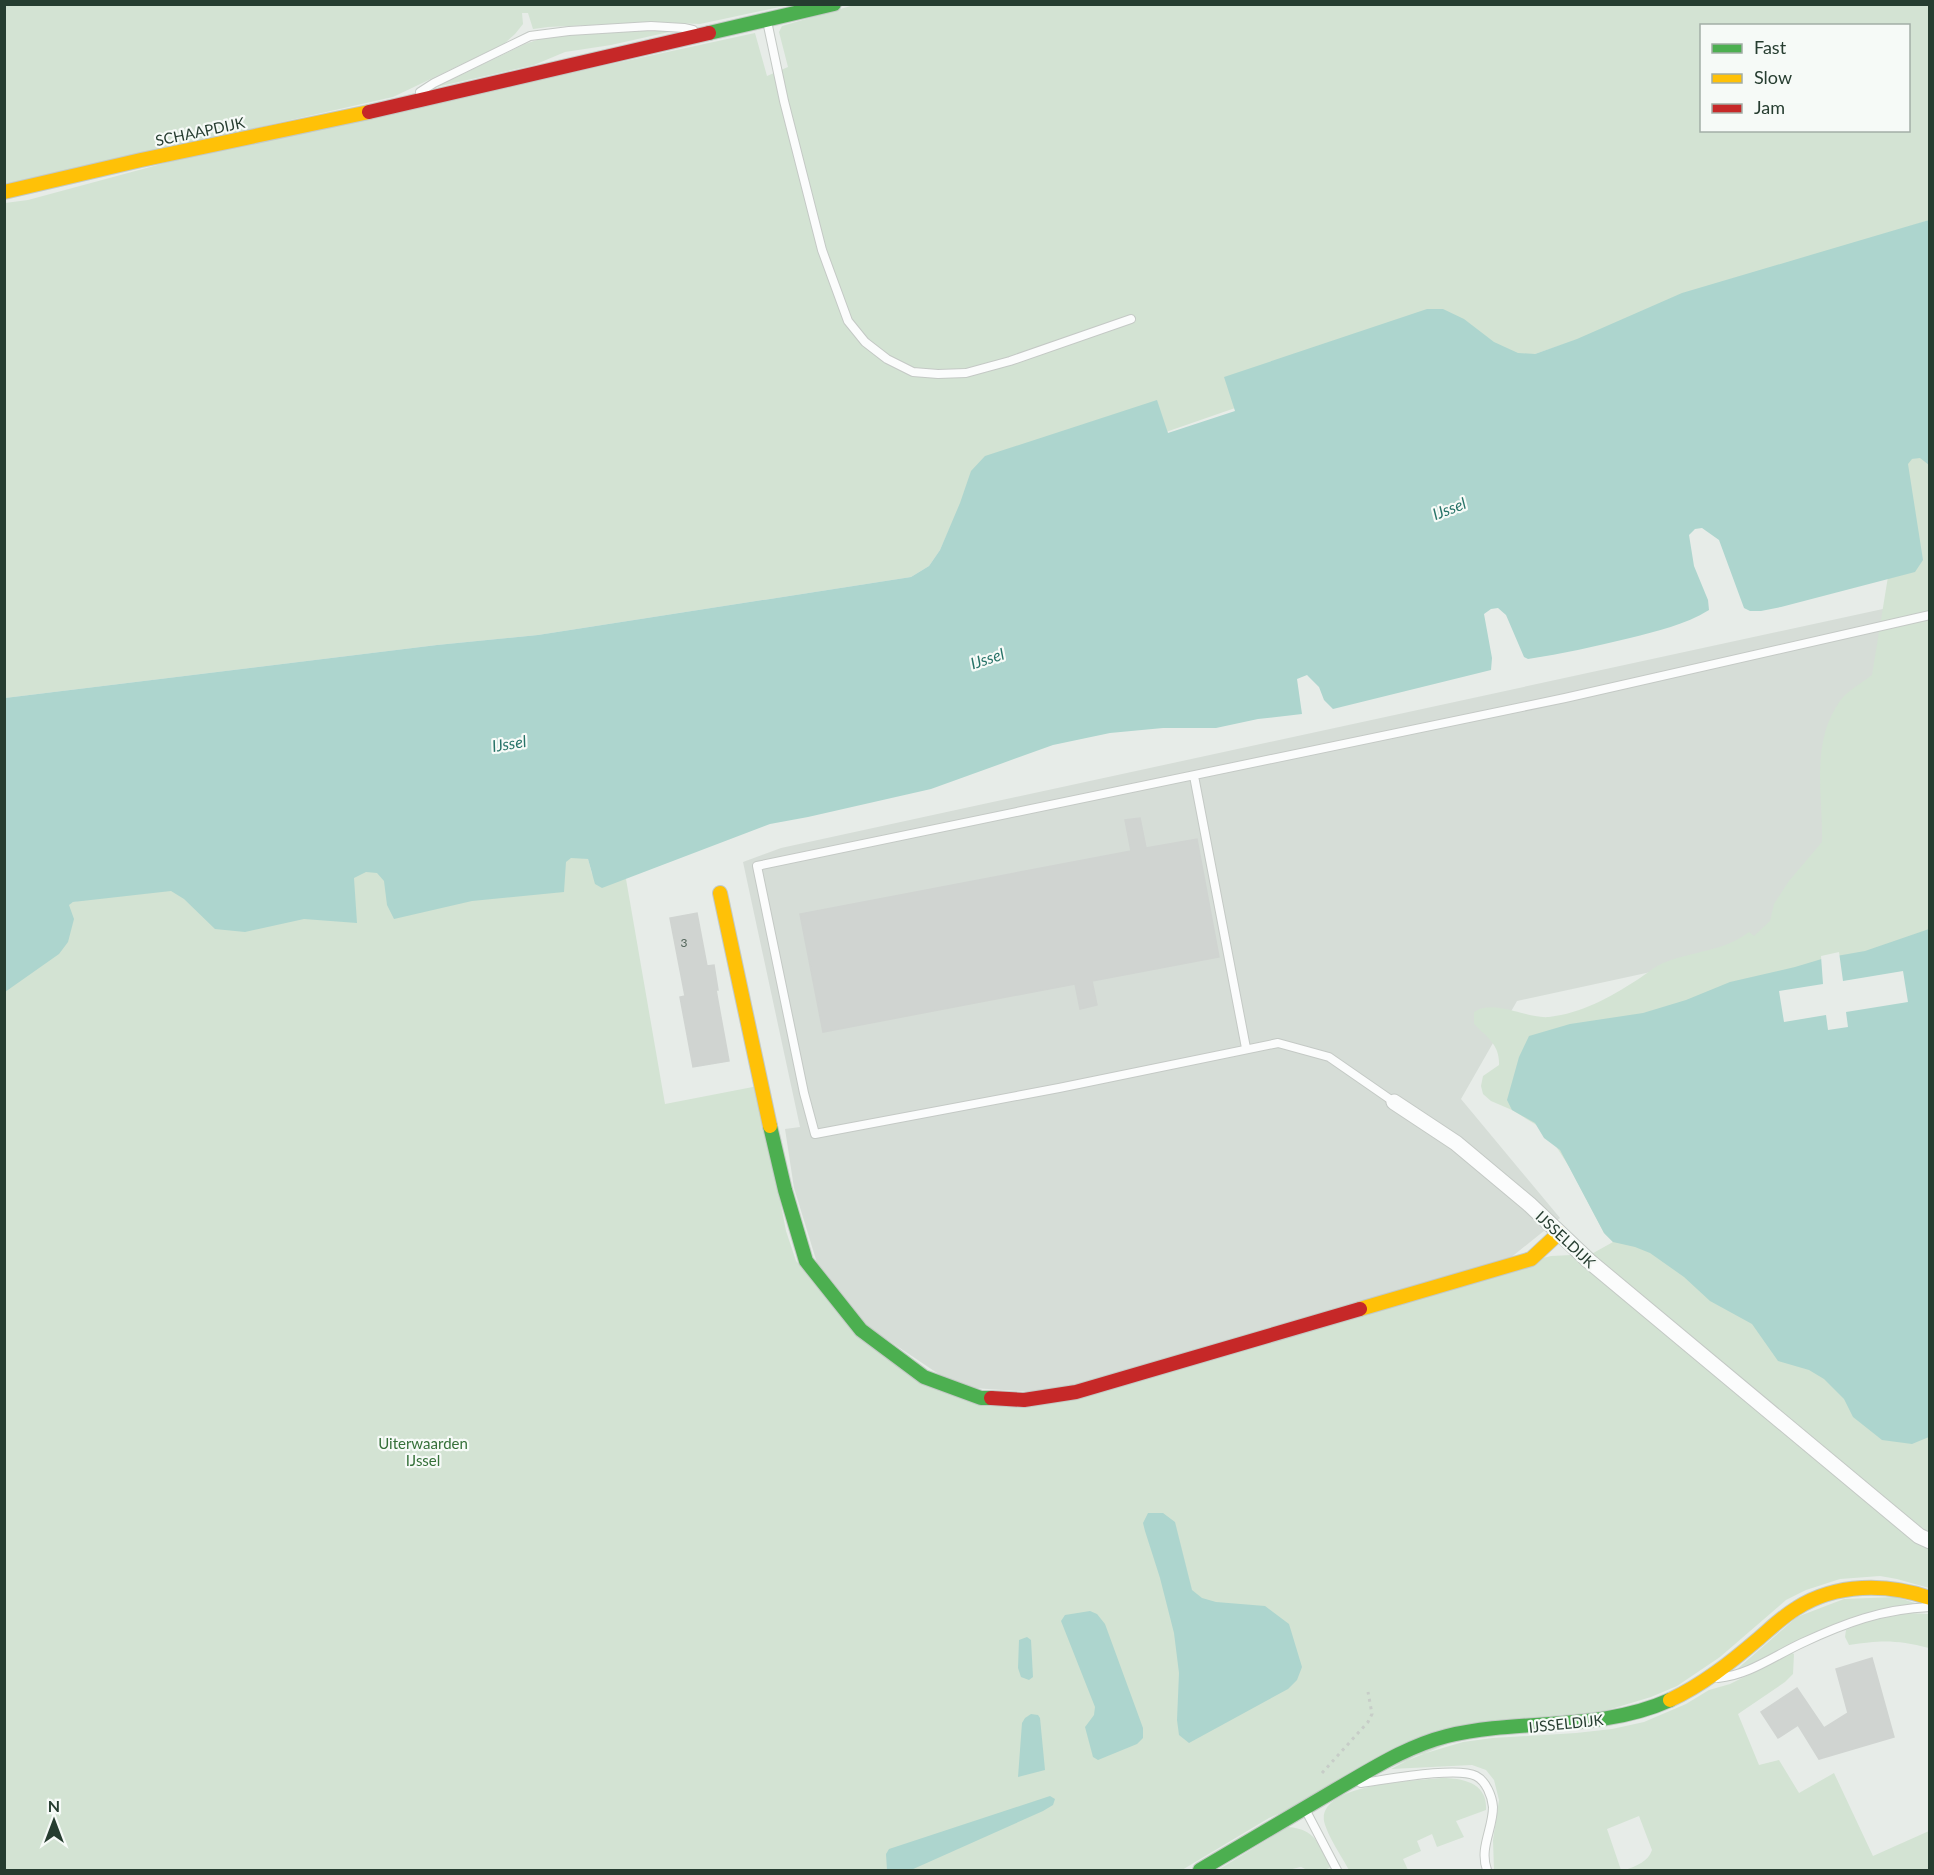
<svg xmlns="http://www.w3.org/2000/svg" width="1934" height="1875" font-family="Lato,sans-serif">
  <rect width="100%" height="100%" fill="#e7ece8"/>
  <path fill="#d6ddd7" d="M1929,599L1900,918L1517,1001L1461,1099L1560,1218L1509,1259L1049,1393L958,1387L864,1324L821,1276L794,1188L785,1129L800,1127L743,862L781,848Z"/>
  <path fill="#d3e3d3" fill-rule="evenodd" d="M118,4L119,6L128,4L789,5L700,24L652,22L548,27L533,29L528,13H522L523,24L515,34L504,44L393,97L5,184L4,5Z
    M854,5H1929V220L1535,354L1238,407L961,503L940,550L929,566L911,577L538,635L437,645L5,698V203L28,200L202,153L755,33L767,76L788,67L779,32L782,26ZM1702,26H1908V130H1702Z
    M669,30V32L611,45L565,52L534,65L436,87L525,44L546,37L584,33Z
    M1929,455V1588L1897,1579L1880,1576L1840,1579L1806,1590L1786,1600L1720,1657L1677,1686L1651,1697L1601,1712L1505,1720L1269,1818L1182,1870H5L4,918L82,900L370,869L577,857L588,859L592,874L598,878L626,879L665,1104L758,1086L786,1231L796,1261L907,1371L1013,1405L1535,1260L1551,1256L1572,1255L1579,1261L1613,1242L1604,1233L1570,1168L1550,1137L1538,1126L1512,1110L1491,1101L1483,1094L1481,1086L1483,1076L1499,1065C1500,1045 1487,1037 1474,1024V1012C1495,998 1526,1019 1549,1017C1582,1013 1609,998 1637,980C1645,975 1654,967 1663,963C1692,951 1723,952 1749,932L1754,936L1770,921L1774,904L1789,881L1822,842C1823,795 1810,743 1840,701C1847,691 1862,683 1872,675L1907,460Z
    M1896,1597L1921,1605C1854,1608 1797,1641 1738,1671L1736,1670L1797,1617L1844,1599Z
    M1908,1613L1929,1614V1648C1897,1640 1882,1640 1849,1645L1845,1637L1846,1630L1864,1622Z
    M1792,1653L1794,1654L1793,1674L1785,1682L1738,1714L1759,1765L1779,1760L1799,1793L1834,1773L1873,1856L1929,1831V1870H1625C1636,1866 1648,1862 1652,1850L1639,1816L1607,1829L1621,1870H1494L1493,1840L1499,1800L1494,1780L1486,1770L1472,1765L1391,1769L1416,1756L1463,1742L1493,1738L1576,1733L1612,1729L1644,1722L1686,1704L1709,1690L1730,1684Z
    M1441,1778C1463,1778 1488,1783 1486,1810L1456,1821L1464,1837L1437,1847L1432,1834L1417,1841L1421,1851L1403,1859L1408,1870H1349C1342,1857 1327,1835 1324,1821C1319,1783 1416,1781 1441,1778Z
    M1288,1827C1316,1829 1319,1845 1331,1867C1321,1872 1311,1872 1301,1867L1288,1870H1218Z"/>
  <path fill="#add5ce" d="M1929,220V465L1920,458L1912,459L1908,464L1923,560L1915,572L1781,607L1761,611H1750L1744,608L1719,540L1702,528L1695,529L1689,535L1694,566L1708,600L1709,610C1685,625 1657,631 1630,638C1596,646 1562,654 1528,659L1524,657L1506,615L1498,608L1491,609L1484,614L1492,658L1491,670L1333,709L1324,700L1319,687L1307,675L1297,679L1302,714L1258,719L1216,728H1163L1110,733L1053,745L931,789L808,817L770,824L602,888L595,884L588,859L571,858L566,862L564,892L472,901L394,919L387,905L384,881L377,873L366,872L354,878L357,923L304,919L245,932L215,929L184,899L171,891L73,902L69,905L74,919L68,942L59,954L5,992V698L437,645L538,635L911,577L929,566L940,550L960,503L971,471L985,456L1157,400L1168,433L1235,411L1224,377L1427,309H1443L1464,319L1494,342L1518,353L1535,354L1577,339L1682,293Z
    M1929,929V1437L1912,1444L1882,1440L1853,1417L1844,1399L1824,1379L1809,1370L1778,1361L1752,1324L1710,1301L1684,1277L1650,1253L1635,1247L1613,1242L1604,1233L1560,1150L1544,1138L1535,1123L1512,1110L1507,1100L1519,1057L1529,1036L1570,1024L1643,1013L1686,1000L1730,982L1795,967L1825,958L1865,951Z
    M1148,1513H1163L1175,1522L1192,1590L1202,1598L1216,1602L1265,1606L1289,1624L1302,1667L1297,1680L1288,1689L1189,1743L1179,1735L1177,1720L1179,1673L1174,1633L1160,1578L1145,1531L1143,1523Z
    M1090,1611L1097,1614L1105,1624L1143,1728V1738L1137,1744L1098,1760L1093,1757L1085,1727L1094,1715L1095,1707L1061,1621L1065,1615Z
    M1027,1637L1031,1640L1033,1677L1029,1680L1021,1677L1018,1668L1019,1640Z
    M1031,1714L1038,1715L1040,1718L1045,1770L1018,1777L1022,1723L1025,1718Z
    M1050,1796L1055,1799L1053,1805L1043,1811L911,1870H887L886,1854L889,1849Z"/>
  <path fill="#e7ece8" d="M1839,952L1843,981L1903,971L1908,1002L1846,1012L1848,1027L1828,1030L1826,1015L1784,1022L1779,991L1823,984L1821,956Z"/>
  <path fill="#d0d4d1" stroke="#d0d4d1" stroke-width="1.5" d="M1140,818L1146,848L1197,839L1219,957L1092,981L1097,1005L1080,1009L1075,984L823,1032L800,914L1131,851L1125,820Z
    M697,913L707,966L714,965L718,990H716L729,1061L693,1067L680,997L685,996L670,918Z
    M1872,1658L1894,1737L1819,1759L1798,1725L1778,1738L1761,1712L1797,1688L1824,1728L1848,1713L1836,1669Z"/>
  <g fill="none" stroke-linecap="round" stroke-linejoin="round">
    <g stroke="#c4c9c5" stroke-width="10">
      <path id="lane" d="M767,21L784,101L822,250L848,321L865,342L887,359L913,372L938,374L966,373L1010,361L1131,319
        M420,92L434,83L530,36L569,31L651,26L684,28L693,30
        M1194,776L1246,1048
        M1394,1102L1329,1057L1278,1043L1059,1088L815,1134L804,1093L757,866L1565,698L1930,615
        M1718,1678C1749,1675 1774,1656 1802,1643C1845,1623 1882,1609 1930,1607
        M1361,1783C1385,1780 1457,1766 1476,1776C1486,1781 1492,1796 1493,1807C1493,1829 1479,1848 1487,1870
        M1305,1809L1337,1870"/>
    </g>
    <g stroke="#c4c9c5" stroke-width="17">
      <path id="street" d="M1394,1102L1456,1143L1529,1204L1589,1261L1919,1536L1930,1541"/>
    </g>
    <g stroke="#c3c9c5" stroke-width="16">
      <path id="fast" d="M709,33L834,4
        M770,1126L785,1190L806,1261L861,1330L924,1377L981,1398H991
        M1200,1870C1246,1843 1291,1816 1337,1789C1372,1769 1407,1746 1447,1736C1521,1718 1599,1732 1670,1700"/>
    </g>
    <g stroke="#c3c9c5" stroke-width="16">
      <path id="slow" d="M4,192L141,160L369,112
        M720,893L770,1126
        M1360,1309L1531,1259L1559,1233
        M1670,1700C1702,1685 1730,1663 1757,1640C1770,1629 1782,1617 1797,1608C1836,1583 1887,1583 1930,1598"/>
    </g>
    <g stroke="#c3c9c5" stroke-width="16">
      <path id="jam" d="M369,112L709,33
        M991,1398L1024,1400L1076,1392L1360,1309"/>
    </g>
    <path stroke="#c7cdc8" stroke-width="3" stroke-dasharray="3 4.5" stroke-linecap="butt" d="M1322,1773L1368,1722L1372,1714L1368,1692"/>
    <use href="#lane" stroke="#fbfcfc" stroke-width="8"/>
    <use href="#street" stroke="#fbfcfc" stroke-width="15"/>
    <use href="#fast" stroke="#4caf50" stroke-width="14"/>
    <use href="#slow" stroke="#ffc107" stroke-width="14"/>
    <use href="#jam" stroke="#c62828" stroke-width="14"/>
  </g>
  <g text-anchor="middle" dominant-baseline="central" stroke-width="4.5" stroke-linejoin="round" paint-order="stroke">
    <g font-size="12" fill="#516459">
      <text x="684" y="942">3</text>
    </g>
    <g font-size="15" fill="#263d30" stroke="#f6faf7">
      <text transform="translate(200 131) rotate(-12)">SCHAAPDIJK</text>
      <text transform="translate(1566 1239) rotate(43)">IJSSELDIJK</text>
      <text transform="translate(1566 1723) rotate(-6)">IJSSELDIJK</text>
    </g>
    <g font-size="15" fill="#357039" stroke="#f6faf7">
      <text x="423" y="1443">Uiterwaarden<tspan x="423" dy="17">IJssel</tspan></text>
    </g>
    <g font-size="16" font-style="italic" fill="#277368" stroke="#f6faf7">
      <text transform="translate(1449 508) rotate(-21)">IJssel</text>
      <text transform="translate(987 658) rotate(-18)">IJssel</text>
      <text transform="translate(509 743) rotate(-9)">IJssel</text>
    </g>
  </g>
  <rect width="1934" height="1875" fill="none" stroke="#263d30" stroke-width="12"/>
  <rect x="1700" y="24" width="210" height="108" fill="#f6faf7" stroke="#a3aea7" stroke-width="1.5"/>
  <rect x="1712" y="44" width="30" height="9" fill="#4caf50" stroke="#a3aea7" stroke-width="1.5"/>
  <text x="1754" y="54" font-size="18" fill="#263d30">Fast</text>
  <rect x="1712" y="74" width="30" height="9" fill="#ffc107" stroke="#a3aea7" stroke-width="1.5"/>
  <text x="1754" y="84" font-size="18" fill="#263d30">Slow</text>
  <rect x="1712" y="104" width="30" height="9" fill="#c62828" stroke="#a3aea7" stroke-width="1.5"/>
  <text x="1754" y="114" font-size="18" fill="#263d30">Jam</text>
  <g transform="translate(54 1821)" stroke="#f6faf7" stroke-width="4.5" paint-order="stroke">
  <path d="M0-4.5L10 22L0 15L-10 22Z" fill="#263d30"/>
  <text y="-9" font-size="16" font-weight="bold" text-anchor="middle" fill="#263d30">N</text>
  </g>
</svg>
